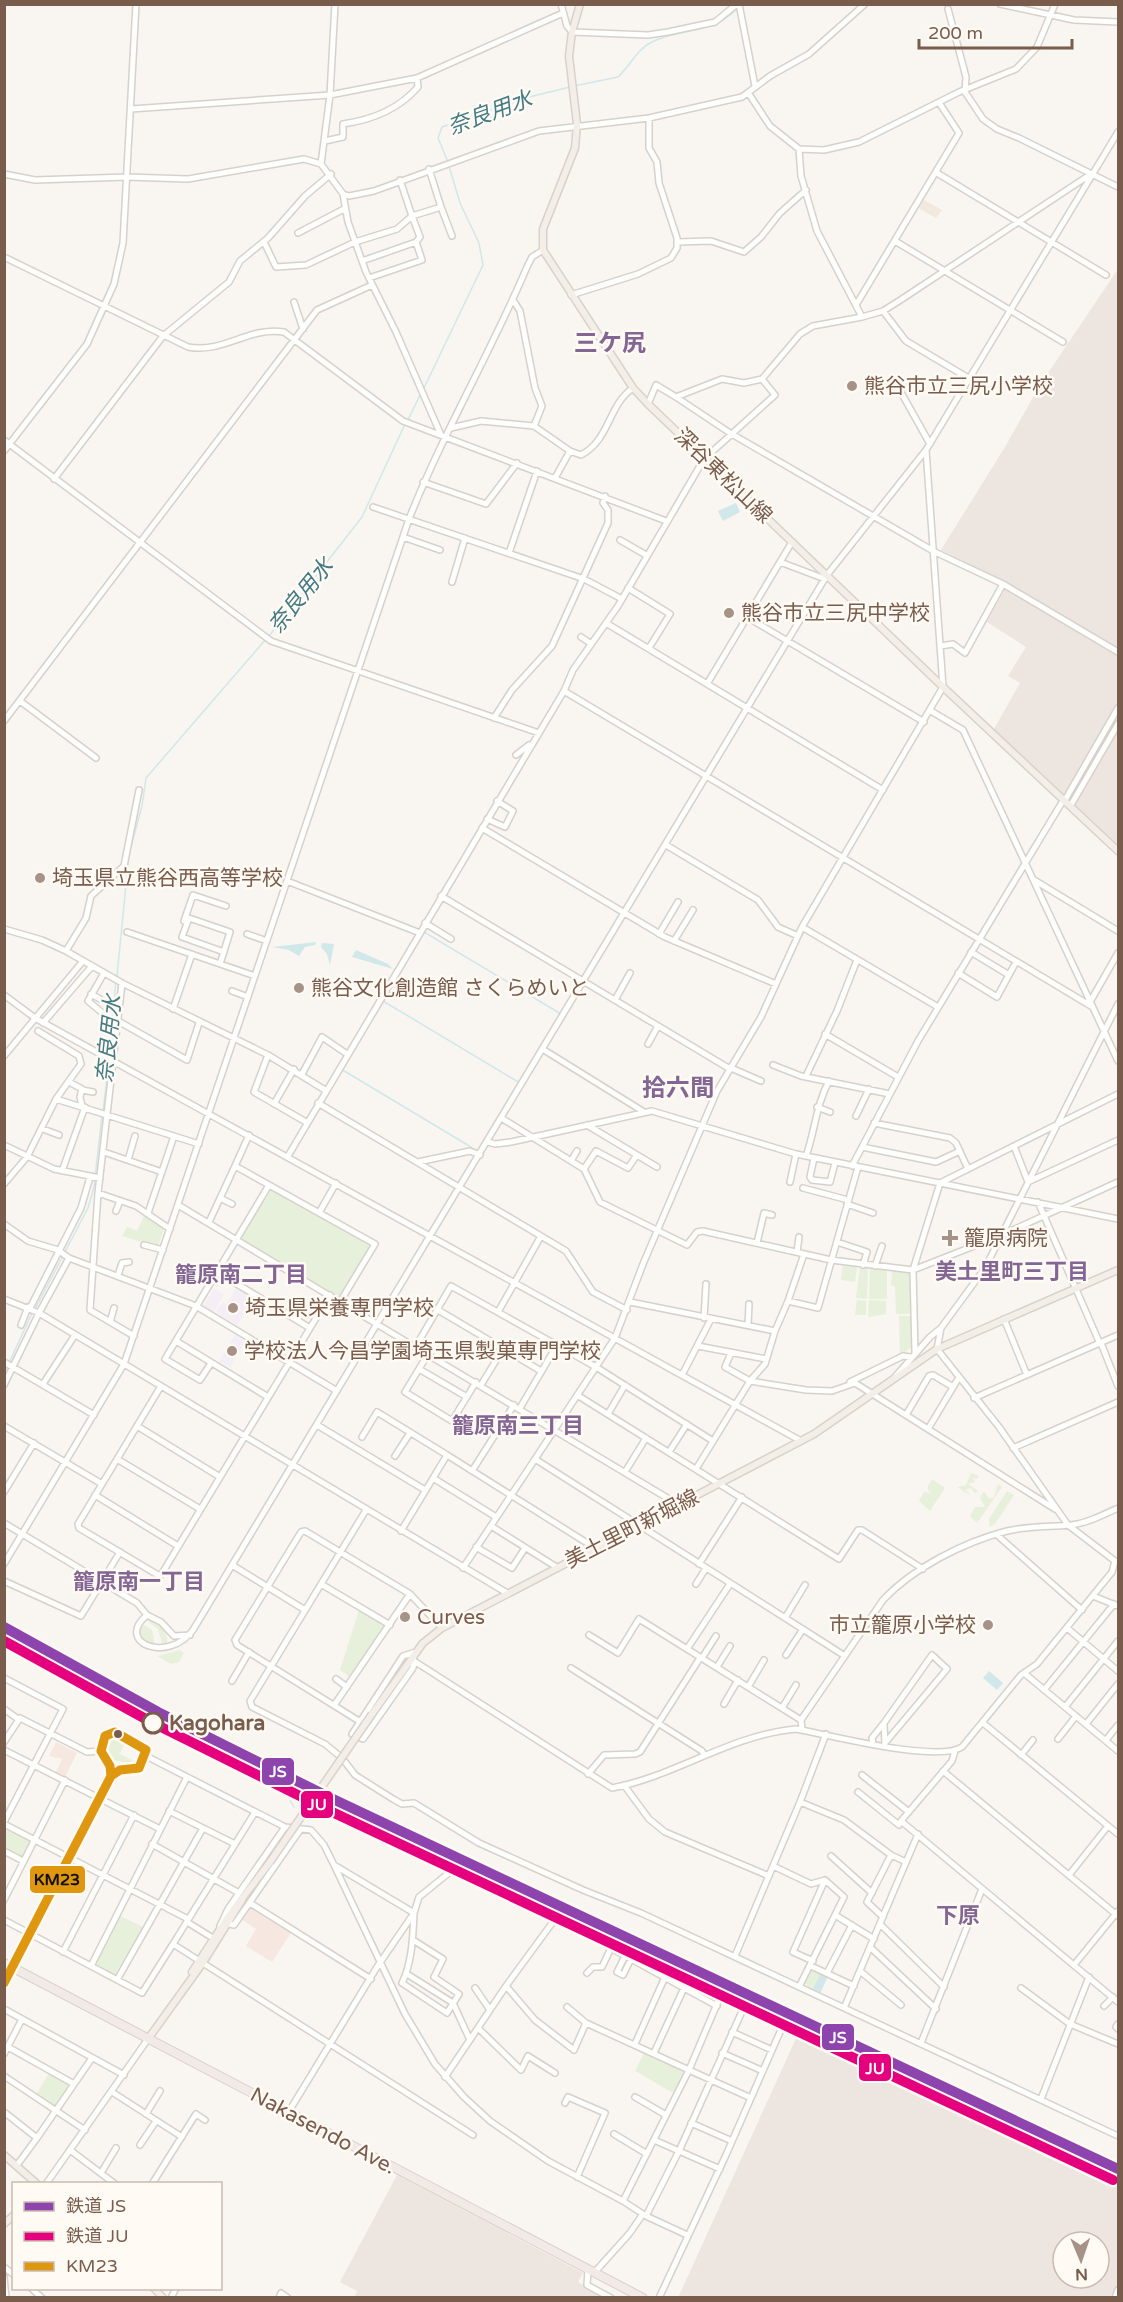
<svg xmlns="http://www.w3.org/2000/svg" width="1123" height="2302" font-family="'Varela Round','Noto Sans JP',sans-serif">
  <rect width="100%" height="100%" fill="#f9f5f0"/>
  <path fill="#f2e8de" d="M922,199L942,210L936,218L917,207Z"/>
  <path fill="#f6e8e1" d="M56,1742L77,1753L65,1777L56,1772L62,1759L49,1756Z
    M251,1905L292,1931L272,1962L246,1946L256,1929L241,1919Z"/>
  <path fill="#ede5e0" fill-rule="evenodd" d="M1118,269V846L994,729L1020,683L1008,676L1026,647L987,622L1008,584L941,550L1005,447L1040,385Z
    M798,2034L1118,2186V2297L678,2298ZM1063,2242H1099V2278H1063Z
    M397,2175L583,2273L578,2282L605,2297H355L357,2291L340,2282Z"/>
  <path fill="#f6eef6" d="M214,1288L224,1294L214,1312L204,1306Z
    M236,1288L253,1299L237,1325L216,1312L223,1302L227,1304Z
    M235,1335L245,1342L230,1367L219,1361Z"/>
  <path fill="#e7f0db" d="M272,1189L370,1244L341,1296H338L242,1239L241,1236Z
    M145,1214L164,1228L158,1247L122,1236L127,1227L137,1231Z
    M843,1265L857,1266L855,1282L841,1280Z
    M860,1266L868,1267L867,1299L856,1298Z
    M870,1267L887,1269V1299H869Z
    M892,1270L911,1272L912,1314H896L895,1286H891Z
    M857,1300L866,1301V1315H855Z
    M869,1300L886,1301V1314L868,1317Z
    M899,1316H913V1346L900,1356Z
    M971,1473L979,1476L976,1479L972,1477L975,1482L968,1484L978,1491L975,1494L971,1488L965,1490L973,1497L957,1487L966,1485Z
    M932,1479L945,1488L930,1511L919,1501L924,1492L931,1493L927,1488Z
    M998,1484L1002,1487L977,1523L970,1516L975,1507H985L980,1498L984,1491L989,1499L994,1497Z
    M1007,1491L1014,1495L995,1524L990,1527L989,1519Z
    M359,1610L384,1625L385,1628L350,1677L340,1670Z
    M149,1618C159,1622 169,1633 167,1644L163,1646L158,1629L146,1620Z
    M144,1625L152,1630L155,1645L142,1638L139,1631Z
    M180,1650L184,1653L179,1662L171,1664L157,1656Z
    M112,1738L119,1739L118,1741L122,1744L125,1741L120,1754L137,1763L136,1765L113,1760L106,1754L105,1745Z
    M4,1829L30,1841L24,1857L5,1850Z
    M118,1915L143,1927L114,1976L94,1963Z
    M812,1969L821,1973L812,1990L804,1983Z
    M645,2051L687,2071L675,2094L635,2071Z
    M49,2073L70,2084L56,2106L36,2095Z"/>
  <path fill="#d0e8ea" d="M736,503L740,512L723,521L718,511Z
    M316,942L315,945L305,947L299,956L289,950L272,947Z
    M322,943L334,944L330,965L327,954L321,947Z
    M356,950L388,964L393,969L352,957Z
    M989,1671L1003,1683L997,1690L983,1678Z
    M821,1973L828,1976L820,1994L812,1990Z"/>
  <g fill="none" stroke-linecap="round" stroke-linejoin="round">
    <path stroke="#d0e8ea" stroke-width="1.5" d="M574,86L618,77C631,65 637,48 654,41C685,27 710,35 737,9
      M448,162L438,138L442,127L529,97L570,87
      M424,388L483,265L479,243L460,203L449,166
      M408,420L420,395
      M269,636L362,517L405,424
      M424,932L561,1014
      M117,976L129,854L142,806L146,778L266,639
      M383,1001L520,1083
      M109,1057L116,981
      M341,1069L471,1147
      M103,1111L109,1062
      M8,1175L23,1158
      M35,1309L88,1208L94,1187L102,1115
      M9,1363L32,1313
      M4,1372L7,1368
      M250,1709L295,1732
      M281,1788L282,1779
      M290,1800L294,1807"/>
    <g stroke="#d7d1cb" stroke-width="8">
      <path id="minor" d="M561,4L567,26L572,32L648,35L668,32L715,22L737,4
        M739,4L755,86
        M1000,4L1074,20L1118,22
        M948,9L966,77L965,92L983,119L997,129L1019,138L1118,187
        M749,94L770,126L799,149L824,150L859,142L959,92L1016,69L1037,47L1055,4
        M131,109L330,95L417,78L563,13
        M325,141L343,137V124C371,120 399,109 418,87L417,78
        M799,149L801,176L817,231L862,317L883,311L902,299L1091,174
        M321,164L330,95L335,4
        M937,173L1106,275
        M4,174L35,180L127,177L188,179L304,159L321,164L343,194L348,222L366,272L396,332L441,435
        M400,180L412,216L441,207L429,169
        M343,194L349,196L374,191L539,131L649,118L742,97L770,76L809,54L865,4
        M441,207L452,236
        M298,233L344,209
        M895,241L1063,342
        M264,242L276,267L306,265L355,242L397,229L412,216L420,237L416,242L362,261
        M677,242L711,241L744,252L761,237L780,213L806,190
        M4,257L188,347C222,354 250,326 284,332L403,421L666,521
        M369,278L422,260L416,242
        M571,295L638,274L671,258L677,248V238L659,183L657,162L649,148V118
        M513,300L520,311L535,388L542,406L534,426
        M294,302L303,329
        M856,305L959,133L940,104
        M883,311L906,341L970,379
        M898,387L930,444
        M676,397L730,433L935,552L1003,584L1118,652
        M648,404L656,385L676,397L722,379L744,383L762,379
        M451,428L481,421L534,426L570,451L581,455C610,440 608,405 633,388
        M4,440L271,641L539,733
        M4,451L87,344L114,284L123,243L136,4
        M555,478L570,451
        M54,479L163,336L229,282L240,261L268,238L305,196L331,174
        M423,482L486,504L517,463
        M373,507L584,579L622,599
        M403,537L440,550
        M620,540L646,555
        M509,553L537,471
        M780,562L825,579
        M452,582L465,538
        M628,588L670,614L649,648
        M747,617L924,722
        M606,623L883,790
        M581,637L590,643
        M940,646L953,644L965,653L1003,584
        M707,684L792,542
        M564,691L1091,1006
        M20,701L96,758
        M931,711L963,730L1118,1061
        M494,718L512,690L552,646L608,523V510L603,503L605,496
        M4,721L317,310L372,285
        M516,755L529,745
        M1065,800L1118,708
        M1071,805L1118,724
        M487,819L505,827L513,811L497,801
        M482,828L665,937L776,984
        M666,845L758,900L778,927L798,936
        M1034,880L1118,931
        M287,881L420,933
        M441,896L730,1069
        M184,921L193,895L226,906
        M425,923L451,939
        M802,927L938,1007
        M4,929L42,940L66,951L122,983L268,1055L325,1090
        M127,932L255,976
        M247,934L267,941
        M659,934L678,902
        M674,941L693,910
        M66,951L86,918L91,896L124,866L139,790
        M971,952L1009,975
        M220,964L230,932L189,918L182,937L224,952
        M104,973L88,1001L105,1015
        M958,973L997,997L1016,962
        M122,983L98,1193L90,1310L134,1336
        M232,991L248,997
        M91,994L100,999
        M4,995L35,1018L801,1441
        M615,1000L630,973
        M1090,1002L1118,953
        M173,1009L192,954
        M118,1021L187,1060L199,1023
        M43,1023L92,966
        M825,1034L898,1077
        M648,1044L658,1026
        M544,1050L644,1112
        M268,1055L254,1092L306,1122
        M4,1056L83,961
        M773,1065L801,1076L890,1094
        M731,1068L761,1081
        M302,1074L322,1037L347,1054
        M806,1076L837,1011L857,960
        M69,1082L82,1089L80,1097L82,1106
        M82,1090L93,1092
        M56,1099L199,1144
        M318,1103L566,1251L593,1292L627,1310
        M274,1104L294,1069
        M817,1107L830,1112
        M856,1116L869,1089
        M503,1119L584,1169L600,1202L687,1245L697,1232L703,1231L831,1260L913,1270L1002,1235L1118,1182
        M874,1123L950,1138L956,1143L968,1169
        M587,1125L657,1167
        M43,1129L59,1135
        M488,1142L495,1144L511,1142L652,1111L796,1154L1118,1219
        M4,1145L54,1169L100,1178
        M1014,1146L1028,1182L1118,1140
        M862,1147L936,1162L960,1151
        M104,1152L162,1172
        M288,1156L520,765L564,691L573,670L618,606L704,459L775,395L762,379L800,334L813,326L862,317
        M806,1156C815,1131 816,1105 829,1081
        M814,1158L810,1177L812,1180L830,1182L835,1163
        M128,1160L135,1136
        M571,1161L577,1151
        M418,1162L470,1151L480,1155
        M235,1166L249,1135
        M852,1166L918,1041L1064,799
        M584,1169L596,1151L628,1168L637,1155
        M62,1171L85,1107
        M790,1182L796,1154
        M4,1184L27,1157L56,1099L81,1064L79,1056L38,1031
        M803,1188L848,1200
        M98,1193L136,1206L170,1229
        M220,1198L232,1204
        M1038,1202L1100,1344
        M847,1204L873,1213
        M178,1205L679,1505
        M116,1211L120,1201
        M148,1213L174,1136
        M319,1213L336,1183
        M209,1222L235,1166L375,1244L340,1302
        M4,1224L28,1241L58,1250L69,1258L196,1306L337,1391
        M837,1242L867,1252L863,1265
        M757,1243L764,1213L772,1215
        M144,1245L163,1250
        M797,1252L799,1237
        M875,1266L882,1246
        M217,1272L310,1328
        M118,1275L122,1263L129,1262
        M4,1299L39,1313L507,1593
        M788,1301L804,1254
        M630,1302L775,1331
        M30,1308L81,1208L90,1177
        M438,1310L541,1371
        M498,1312L541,1236
        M704,1318L706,1284
        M1004,1319L1027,1375
        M110,1322L114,1308
        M21,1325L28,1307
        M748,1325L749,1304
        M176,1341L268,1397
        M1101,1343L1118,1386
        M416,1346L451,1286L596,1367L713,1441
        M698,1346L766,1359
        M731,1353L725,1367L750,1381L806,1390L832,1391L855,1383L1055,1509
        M915,1353L913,1270L940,1183L1118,1094
        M428,1354L405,1392L452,1421L476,1382
        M4,1362L94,1415
        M211,1363L200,1380L165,1359L269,1185
        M419,1369L467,1397
        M682,1375L711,1319
        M895,1377L930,1337L941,1328
        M850,1382L903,1356L911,1357
        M43,1384L75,1335
        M4,1385L39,1313L69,1258
        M481,1385L503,1349
        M161,1386L78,1524L79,1528L158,1575H161L330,1295
        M577,1395L839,1559L858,1530H862L923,1569
        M974,1398L1118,1335
        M520,1408L557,1345
        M608,1414L625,1385
        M906,1415L929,1376L933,1375L953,1387
        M317,1425L425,1490
        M4,1426L102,1484
        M137,1426L220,1477
        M928,1429L958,1379
        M362,1437L377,1412L447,1455
        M1013,1448L1118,1402
        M669,1452L687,1424
        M395,1456L410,1433
        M117,1459L200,1509
        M535,1459L845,1656
        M696,1469L750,1381L765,1364L775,1331L788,1301L818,1308L858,1167
        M472,1471L514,1405
        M625,1472L646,1438
        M433,1478L496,1517
        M4,1492L34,1443
        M95,1495L178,1546
        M366,1510L250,1701L252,1707L325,1744L342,1758L355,1775L393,1799L402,1804L414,1803L479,1843L583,1890L641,1913L1118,2136
        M4,1523L137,1603L147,1615L161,1622L174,1636L190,1635
        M491,1526L558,1568
        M401,1531L447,1455L595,1548
        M997,1535L1082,1610
        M476,1547L512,1568L525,1548
        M4,1564L124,1364L409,519C443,433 491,352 527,267L532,257L543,250
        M699,1564L742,1497
        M232,1565L305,1610
        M463,1568L615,1338L643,1264L717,1091L761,1017L802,927L943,687L926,450
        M4,1581L81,1616L120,1552
        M321,1584L390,1625
        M696,1584L706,1568
        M1093,1596L1118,1606
        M147,1615C114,1643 168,1664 193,1630L827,575L926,450L1118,132
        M785,1618L805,1585
        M1067,1628L1118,1671
        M589,1635L618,1653L639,1619L801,1720
        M687,1649L730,1584
        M786,1655L803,1629
        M413,1656L414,1661L612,1788C676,1776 730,1735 796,1729C829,1735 937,1763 962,1747L1021,1675L1037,1664L1112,1572L1115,1561L1068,1525L999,1427L937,1349L941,1328L985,1268L1118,1004
        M702,1658L716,1636
        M414,1661L413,1668L363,1739L352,1734L403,1656L416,1652
        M717,1667L730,1646
        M571,1668L702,1751L704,1755
        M1024,1673L1118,1751
        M4,1678L63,1709L4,1822
        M336,1679L347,1687
        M232,1681L249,1652
        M748,1687L764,1660
        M1044,1690L1114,1604
        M335,1704L410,1594
        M724,1704L738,1680
        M1065,1707L1118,1641
        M782,1708L796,1685
        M4,1709L18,1719
        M359,1721L237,1645L235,1640L301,1532L305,1531L410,1594L442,1628
        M983,1723L1118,1834
        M1086,1724L1118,1684
        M802,1730L801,1720L883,1600C913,1568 964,1542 1007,1531C1028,1526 1049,1527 1071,1525C1087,1523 1103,1515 1118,1508
        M112,1732L146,1750L139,1768L120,1770L111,1776L110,1766L100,1749L103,1738Z
        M1058,1739L1076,1716
        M1106,1740L1118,1725
        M4,1742L20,1718L87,1752L101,1751
        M885,1743L947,1669L932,1655L884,1723L885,1745
        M873,1744L872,1738L884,1723
        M4,1750L160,1829
        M955,1751L952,1761L901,1821L1118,2002
        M1021,1755L1033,1740
        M146,1756L285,1827L311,1830L324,1845L334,1865L405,2014L435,2064L464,2097L490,2121L548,2161L623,2201L646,2216L687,2235
        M943,1771L1118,1916
        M588,1774L604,1755L635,1754L640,1752L700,1658
        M862,1775L909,1812
        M624,1785L649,1819L665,1832L769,1876
        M858,1792L899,1825L901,1821
        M800,1802L844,1820L891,1855L906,1862
        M169,1811L235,1844
        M255,1812L173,1944L473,2135
        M4,1824L188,1919
        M152,1844L239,1893
        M4,1851L23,1861
        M831,1856L872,1893
        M334,1865L414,1913C413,1936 412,1963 402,1983L447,2013L459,1994L434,1977L443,1959L413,1940
        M773,1866L811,1884L825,1880L844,1897L799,1987
        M1069,1875L1108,1826
        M4,1900L65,1780
        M250,1903L371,1979
        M835,1915L874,1939
        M883,1917L867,1902L891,1855
        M4,1920L142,1993L173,1944
        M187,1922L216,1940
        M224,1923L234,1925L300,1830
        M880,1924L944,1987
        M220,1926L228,1909L285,1827
        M870,1947L936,2009
        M63,1952L134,1815
        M625,1956L617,1972L623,1975L631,1959
        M735,1956L800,1802L826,1734
        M813,1961L793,1952L825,1880
        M1074,1965L1118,1911
        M91,1966L187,1777
        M811,1966L854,1986
        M860,1971L901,2005
        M587,1973L593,1967H602L611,1948L717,2006
        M827,1973L852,1925
        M407,1974L453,2003L470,2040
        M117,1980L203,1828
        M506,1986L535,2020L574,2050L586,2023
        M475,1988L490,2010
        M1021,1988L1070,2024L1118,2044
        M1104,2006L1113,1997
        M567,2007L586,2023L689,2070L623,2201
        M844,2008L918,1834
        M4,2009L124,2075
        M1118,2024L1116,2027L1118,2029
        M478,2028L521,2070L528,2056L555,2073
        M732,2032L772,2050
        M921,2043L982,1889
        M635,2044L665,1977
        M8,2047L74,2084
        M654,2053L684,1988
        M722,2053L763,2071
        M4,2054L22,2019
        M4,2076L85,2130
        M445,2077L506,1986L558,1915
        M112,2092L182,2137
        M635,2097L666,2115
        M751,2098L689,2070L720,1997L1118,2179
        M1041,2099L1089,1977
        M565,2103L568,2097L605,2113L577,2177
        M4,2112L37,2138L17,2165
        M288,2113L377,1967L414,1913L419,1897L455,1868
        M146,2114L160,2091
        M691,2123L732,2141
        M614,2134L647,2154
        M37,2138L92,2058
        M654,2140L720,2169
        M140,2145L156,2121
        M70,2150L115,2184
        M101,2173L116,2148
        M46,2184L148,2039
        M152,2184L196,2114L205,2120
        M646,2216L679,2151L744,2007
        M4,2267L14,2275
        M588,2270L587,2285L611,2298
        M594,2273L629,2234L643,2214
        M4,2277L6,2298
        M31,2288L42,2298
        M171,2298L176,2288
        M279,2298L281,2293L288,2298
        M659,2298L726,2155L783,2025
        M1115,2298L1118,2290"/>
    </g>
    <g stroke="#dad1cc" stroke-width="9">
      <path id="major" d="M580,4L572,32L569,56L577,124L575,148L543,229V250L633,388L648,404L943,687L1118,851
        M372,1714L423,1643L442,1628L814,1434L937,1349L1118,1270
        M192,1972L228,1917L270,1862
        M4,1984L111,1776
        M148,2039L202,1964L242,1900
        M4,2155L37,2184
        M4,2224L14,2215
        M154,2288L163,2298"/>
    </g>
    <g stroke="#dad1cc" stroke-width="10">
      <path id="highway" d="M4,1963L643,2298"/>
    </g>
    <use href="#minor" stroke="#fefefd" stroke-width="5"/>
    <use href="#major" stroke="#f3eee8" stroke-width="6"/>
    <use href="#highway" stroke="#f2eae7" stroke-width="8"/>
    <g stroke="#dad1cc" stroke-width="9" stroke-linecap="butt">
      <path id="major-bridge" d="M270,1862L372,1714"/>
    </g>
    <use href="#major-bridge" stroke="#f3eee8" stroke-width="6"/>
    <g stroke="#fffaf3" stroke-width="14">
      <path id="bus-1" d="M115,1732L146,1750L139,1768L120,1770L111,1776L110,1766L101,1751L105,1736Z
        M4,1983L111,1776"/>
    </g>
    <use href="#bus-1" stroke="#de970f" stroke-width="9"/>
    <g stroke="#fffaf3" stroke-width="15">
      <path id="rail-1" d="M4,1627L158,1712L335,1800L1118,2169"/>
    </g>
    <g stroke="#fffaf3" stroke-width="15">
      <path id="rail-2" d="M4,1641L153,1723L330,1811L1113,2180"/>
    </g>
    <use href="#rail-1" stroke="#8e44ad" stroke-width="10"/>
    <use href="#rail-2" stroke="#e5007d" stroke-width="10"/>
  </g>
  <g fill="#a69286" stroke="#fffaf3" stroke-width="2">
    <circle cx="852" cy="386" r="6"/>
    <circle cx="729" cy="613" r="6"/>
    <circle cx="40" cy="878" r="6"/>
    <circle cx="299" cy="988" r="6"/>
    <path d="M947 1229h6v6h6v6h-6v6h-6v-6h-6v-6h6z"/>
    <circle cx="233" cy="1308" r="6"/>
    <circle cx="232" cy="1351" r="6"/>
    <circle cx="405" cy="1617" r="6"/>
    <circle cx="988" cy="1625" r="6"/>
  </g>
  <circle fill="#fffaf3" stroke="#7a5c4d" stroke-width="3" cx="153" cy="1723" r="10"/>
  <circle fill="#7a5c4d" stroke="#fffaf3" stroke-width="2" cx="118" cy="1734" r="5"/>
  <g text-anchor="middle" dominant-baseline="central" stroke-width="5" stroke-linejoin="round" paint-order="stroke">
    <g font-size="21" fill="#7a5c4d" stroke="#fffaf3" text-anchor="start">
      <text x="864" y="386">熊谷市立三尻小学校</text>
      <text x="741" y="613">熊谷市立三尻中学校</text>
      <text x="52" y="878">埼玉県立熊谷西高等学校</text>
      <text x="311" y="988">熊谷文化創造館 さくらめいと</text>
      <text x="964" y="1238">籠原病院</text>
      <text x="245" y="1308">埼玉県栄養専門学校</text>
      <text x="244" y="1351">学校法人今昌学園埼玉県製菓専門学校</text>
      <text x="417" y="1617">Curves</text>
      <text x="976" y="1625" text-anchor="end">市立籠原小学校</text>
    </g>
    <g font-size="21" fill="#7a5c4d" stroke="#fffaf3">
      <text transform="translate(723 476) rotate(44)">深谷東松山線</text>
      <text transform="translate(632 1529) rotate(-27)">美土里町新堀線</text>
      <text transform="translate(323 2131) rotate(28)">Nakasendo Ave.</text>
    </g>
    <g font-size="21" font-weight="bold" fill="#7a5c4d" stroke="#fffaf3" text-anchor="start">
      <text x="169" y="1723">Kagohara</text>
    </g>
    <g font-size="22" font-style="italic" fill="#437c86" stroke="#fffaf3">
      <text transform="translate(490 113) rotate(-20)">奈良用水</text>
      <text transform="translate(301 596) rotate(-51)">奈良用水</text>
      <text transform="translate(109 1039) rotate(-84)">奈良用水</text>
    </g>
    <g font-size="22" font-weight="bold" fill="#846695" stroke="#fffaf3">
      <text x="1012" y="1272">美土里町三丁目</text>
      <text x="241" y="1275">籠原南二丁目</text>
      <text x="518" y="1426">籠原南三丁目</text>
      <text x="139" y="1582">籠原南一丁目</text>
      <text x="958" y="1916">下原</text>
    </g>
    <g font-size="24" font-weight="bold" fill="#846695" stroke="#fffaf3">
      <text x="610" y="343">三ケ尻</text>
      <text x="678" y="1088">拾六間</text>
    </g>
  </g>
  <g stroke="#fffaf3" stroke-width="2">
    <rect x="261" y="1757" width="34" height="29" rx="6" fill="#8e44ad"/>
    <rect x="300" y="1790" width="34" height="29" rx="6" fill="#e5007d"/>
    <rect x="29" y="1865" width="57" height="29" rx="6" fill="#de970f"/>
    <rect x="821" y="2023" width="34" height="28" rx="6" fill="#8e44ad"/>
    <rect x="858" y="2053" width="34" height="29" rx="6" fill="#e5007d"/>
  </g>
  <g font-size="16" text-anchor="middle" font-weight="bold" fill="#fff">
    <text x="278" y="1777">JS</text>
    <text x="317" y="1810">JU</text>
    <text x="838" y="2043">JS</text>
    <text x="875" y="2074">JU</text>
  </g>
  <g font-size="16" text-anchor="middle" font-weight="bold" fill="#111">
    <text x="57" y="1885">KM23</text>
  </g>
  <rect width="1123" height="2302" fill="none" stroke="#7a5c4d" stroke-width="12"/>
  <rect x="12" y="2182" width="210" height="108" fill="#fffaf3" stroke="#cabbb1" stroke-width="1.5"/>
  <rect x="24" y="2202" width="30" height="9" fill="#8e44ad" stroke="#cabbb1" stroke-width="1.5"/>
  <text x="66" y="2212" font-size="18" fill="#7a5c4d">鉄道 JS</text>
  <rect x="24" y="2232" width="30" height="9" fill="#e5007d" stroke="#cabbb1" stroke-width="1.5"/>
  <text x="66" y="2242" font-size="18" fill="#7a5c4d">鉄道 JU</text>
  <rect x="24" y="2262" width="30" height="9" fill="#de970f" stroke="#cabbb1" stroke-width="1.5"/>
  <text x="66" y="2272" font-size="18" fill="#7a5c4d">KM23</text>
  <g transform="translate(1081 2260) rotate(178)"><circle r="28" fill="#fffaf3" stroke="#cabbb1" stroke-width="1.5"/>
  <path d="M0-4.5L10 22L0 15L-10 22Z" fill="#a69286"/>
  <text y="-9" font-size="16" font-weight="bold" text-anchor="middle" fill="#7a5c4d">N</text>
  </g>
  <path d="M919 39v9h153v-9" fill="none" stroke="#7a5c4d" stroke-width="3"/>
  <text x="928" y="39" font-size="18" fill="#7a5c4d" stroke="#fffaf3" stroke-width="4.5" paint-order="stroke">200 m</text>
</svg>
